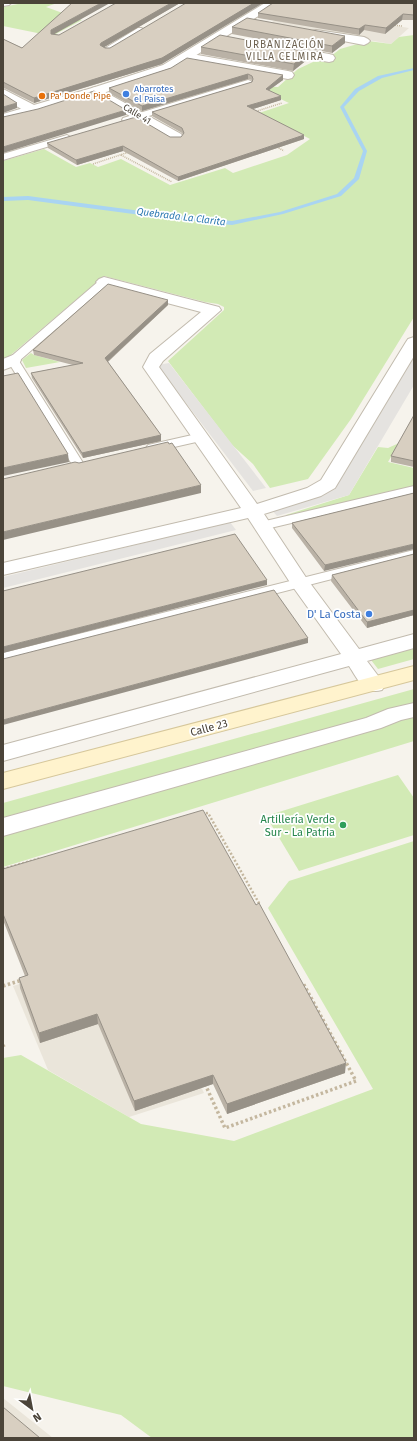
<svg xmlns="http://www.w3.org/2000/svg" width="417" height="1441" font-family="'Fira Sans',sans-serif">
  <rect width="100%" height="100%" fill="#f6f3ec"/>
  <path fill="#eae5da" d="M291,8L409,28L391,44L271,23Z
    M137,947L204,1093L129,1117L48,1070L13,986Z
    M3,1398L53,1438H3Z"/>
  <path fill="#d2eab5" d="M23,3H57L46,7L82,20L52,36L3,26V7Z
    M414,35V317L351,419L308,479L270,488L253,464L231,444L168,361L224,310V307L218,304L205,302L104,276L6,359H3V161L44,149L76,167L90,163L98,167L121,159L170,185L225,168L233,173L287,155L310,139L259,113L289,103L253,86L278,87L298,69L313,62L330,57L340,49L368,41L391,44L399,37Z
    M31,353L34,355L60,362L26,368L22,360Z
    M399,443L388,462L414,468V487L300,515H286L349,495L378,447L388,448Z
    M414,648V659L378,669L371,660Z
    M414,689V741L3,867V803Z
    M398,775L414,798V835L299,871L266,816Z
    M414,841V1438H152L121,1415L3,1386V1058L21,1055L141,1124L234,1141L373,1089L268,908L289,881Z"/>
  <path fill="#e5e3e0" d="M414,356V385L349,495L277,516L270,508L335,488Z
    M169,363L266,488L253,491L157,365Z
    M230,522L236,530L3,588V577Z"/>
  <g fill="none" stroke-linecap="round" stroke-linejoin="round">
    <path fill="#a9d4f2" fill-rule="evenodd" d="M414,68V70L382,78L359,91L344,107L367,151L359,179L341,196L283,214L232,225L156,217L28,200L3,201V197L28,196L156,213L232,221L280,212L337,194L354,178L363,151L340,107L355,89L378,76Z"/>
    <g stroke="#c2bbae" stroke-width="2">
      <path id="service" d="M138,28H141L145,30L109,52H106L102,50Z
        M248,80L251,81L252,83L251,85L129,122L126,123L122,120L123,118Z
        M67,135L72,138L70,140L3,160V154Z
        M104,279L108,280L109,282L108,284L19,361L85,466L83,469H75L73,466L7,360L100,280Z
        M201,433L205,434L207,437L205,440L152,452L148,451L146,448L148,445Z
        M414,486V494L262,530L257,529L256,526L257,523Z
        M414,550V558L3,663V653Z"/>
    </g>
    <g stroke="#c2bbae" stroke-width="2">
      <path id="minor" d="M3,3H11L9,5L3,6Z
        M316,30L364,37L368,39L370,41L368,43L364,45L312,35L310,33L312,31Z
        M278,45L329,54L333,55L335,58L333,61L329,62L274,52L272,49L274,46Z
        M186,53L288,71L292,72L294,75L292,78L288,79L182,60L180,57L182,54Z
        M96,87L181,134L183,137L181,140H171L92,94L90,91L92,88Z
        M3,89L38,107L39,110L38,113H28L3,98Z
        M104,277L219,307L221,310L163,361L159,367L257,504L307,488L321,480L406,342L408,339L414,337V356L335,488L321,496L264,514L307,579L359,649L414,634V648L367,661L385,685L382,690C363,695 358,679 349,666L3,761V745L341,654L293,587L248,518L3,575V563L241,508L143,367L150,354L201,312L99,285L96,282L99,279Z
        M13,355L19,356L21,360L19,364L3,370V359Z
        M414,703V717L401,720L381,728L3,836V818L366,718L388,709Z"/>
    </g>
    <g stroke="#c2bbae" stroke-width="2">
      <path id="tertiary" d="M265,3H279L171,71L100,94L3,122V114L92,88L163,65Z"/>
    </g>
    <g stroke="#d6c79b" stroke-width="2">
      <path id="secondary" d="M414,666V680L3,789V773Z"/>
    </g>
    <path stroke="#c4b79f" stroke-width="1.5" stroke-dasharray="1 1" stroke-linecap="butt" d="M393,25L402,26
      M254,112L282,103
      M277,147L284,151
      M121,155L172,182
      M93,164L129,152"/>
    <path stroke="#c4b79f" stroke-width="2.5" stroke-dasharray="2 2" stroke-linecap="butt" d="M202,814L208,813L260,905
      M3,869L41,858"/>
    <path stroke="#c4b79f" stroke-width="3.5" stroke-dasharray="2.5 2.5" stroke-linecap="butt" d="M3,986L22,980
      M3,1045L4,1047
      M205,1084L225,1128L356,1081L303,983"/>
    <use href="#service" fill="#fff" fill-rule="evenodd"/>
    <use href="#minor" fill="#fff" fill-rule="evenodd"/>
    <use href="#tertiary" fill="#fff" fill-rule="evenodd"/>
    <use href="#secondary" fill="#fff3cd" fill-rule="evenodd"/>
  </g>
  <path fill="#bab2a6" d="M180,3L104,47L162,64L34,103L4,88H3V39L22,48L54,34L59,35Z
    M414,3V20H402L385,34L364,30L359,35L258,18V13Z
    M232,27L345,43L332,53L232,34Z
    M201,47L308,59L293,71L201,54Z
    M171,68L283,75V80L269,90L281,100L253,109L304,139L178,181L123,151L77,165L48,148L47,143L170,137H181L183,135L182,133L152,116V112L252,82V80L248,79L142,111L109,93V88Z
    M168,305L108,362L161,435V441L83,458L32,378L31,373L73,365L34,355L33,350Z
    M414,415V467L391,462V456Z
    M414,493L324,571L292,528V523Z
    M414,554V615L367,628L331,581L332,575Z
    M3,869L345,1073L227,1114L213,1084L135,1111L98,1024L40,1043L20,988L19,978L25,976L3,920Z"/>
  <path fill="#979187" d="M101,3H110L51,36V30Z
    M171,3H180L101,49L100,45L101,43Z
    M254,3H263L162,64L34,103V98Z
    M403,14L402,20L385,34L386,28Z
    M365,25L364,30L359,35V29Z
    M345,36V43L332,53V46Z
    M308,52V59L293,71L294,64Z
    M248,74V79L142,111V106Z
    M283,75V80L265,93L266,89Z
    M281,96V100L247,111V106Z
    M17,103V108L3,113V107Z
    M126,110V115L3,153V147Z
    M304,135V139L178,181V177Z
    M123,146V151L77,165L76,160Z
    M168,300V305L106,363L105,358Z
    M161,435V441L83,458L82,453Z
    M68,454L69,462L3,476V468Z
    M201,485V493L3,540V532Z
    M414,544V549L324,571L325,565Z
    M267,580V585L3,653V647Z
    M414,610V615L367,628V622Z
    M308,638V643L3,725V720Z
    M97,1014L98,1024L40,1043L39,1033Z
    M346,1063L345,1073L227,1114V1104Z
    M213,1075V1084L135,1111L134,1101Z"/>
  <path fill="#d8cfc1" stroke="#979187" d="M72,3H101L51,30V34L59,35L116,3H171L101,43L100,45L105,48H110L186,3H254L162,58L34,98L3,82V39L22,48Z
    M273,3H414V15L403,14L386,28L365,25L359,29L258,13Z
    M247,18L345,36L332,46L232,27Z
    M220,35L308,52L294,64L201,47Z
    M187,58L283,75L266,89L281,96L247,106L304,135L178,177L123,146L76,160L47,143L136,117L170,137H181L184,133L182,128L152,112L252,82L253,79L252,76L248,74L142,106L109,88L171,68Z
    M94,91L126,110L3,147V117L38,109Z
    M3,94L17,103L3,107Z
    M108,284L168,300L105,358L161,435L82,453L31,373L83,363L33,350Z
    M18,373L68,454L3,468V376Z
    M414,415V461L391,456Z
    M168,442L169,444L172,443L201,485L3,532V479L75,462L79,463Z
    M414,493V544L325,565L292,523Z
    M235,534L267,580L3,647V591Z
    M414,554V610L367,622L332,575Z
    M274,590L308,638L3,720V659Z
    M203,810L256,905L259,903L346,1063L227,1104L213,1075L134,1101L97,1014L39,1033L19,978L28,975L3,914V869Z
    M3,1407L40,1438H3Z"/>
  <g fill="#3f7fe0" stroke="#fff" stroke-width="1.5">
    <circle cx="126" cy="94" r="4"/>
    <circle cx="369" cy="614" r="4"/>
  </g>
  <circle fill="#e8710a" stroke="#fff" stroke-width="1.5" cx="42" cy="96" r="4"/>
  <circle fill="#2e9e5b" stroke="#fff" stroke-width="1.5" cx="343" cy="825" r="4"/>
  <g text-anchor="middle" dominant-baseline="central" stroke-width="3.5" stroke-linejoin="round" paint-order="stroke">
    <g font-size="9" fill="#366cbe" stroke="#fff" text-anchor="start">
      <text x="134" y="89">Abarrotes<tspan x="134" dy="10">el Paisa</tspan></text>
    </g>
    <g font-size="9" fill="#c56008" stroke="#fff" text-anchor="start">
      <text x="50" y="96">Pa' Donde Pipe</text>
    </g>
    <g font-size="9" fill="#4b4439" stroke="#fff">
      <text transform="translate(137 114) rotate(31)">Calle 41</text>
    </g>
    <g font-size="10" letter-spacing="1" fill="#6e6250" stroke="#fff">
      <text x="285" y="45">URBANIZACIÓN<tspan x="285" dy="12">VILLA CELMIRA</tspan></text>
    </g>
    <g font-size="10" font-style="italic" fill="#2e7ab2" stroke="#fff">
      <text transform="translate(181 217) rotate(7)">Quebrada La Clarita</text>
    </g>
    <g font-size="11" fill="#366cbe" stroke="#fff" text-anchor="end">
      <text x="361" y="614">D' La Costa</text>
    </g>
    <g font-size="11" fill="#4b4439" stroke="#fff">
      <text transform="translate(209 728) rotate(-15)">Calle 23</text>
    </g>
    <g font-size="11" fill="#27864d" stroke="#fff" text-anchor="end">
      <text x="335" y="819">Artillería Verde<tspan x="335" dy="13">Sur - La Patria</tspan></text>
    </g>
  </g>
  <rect width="417" height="1441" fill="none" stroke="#4b4439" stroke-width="8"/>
  <g transform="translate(32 1409) rotate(148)" stroke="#ffffff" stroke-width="3" paint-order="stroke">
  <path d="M0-3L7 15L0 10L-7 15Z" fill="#4b4439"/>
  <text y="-6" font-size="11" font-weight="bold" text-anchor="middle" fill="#4b4439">N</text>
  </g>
</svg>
